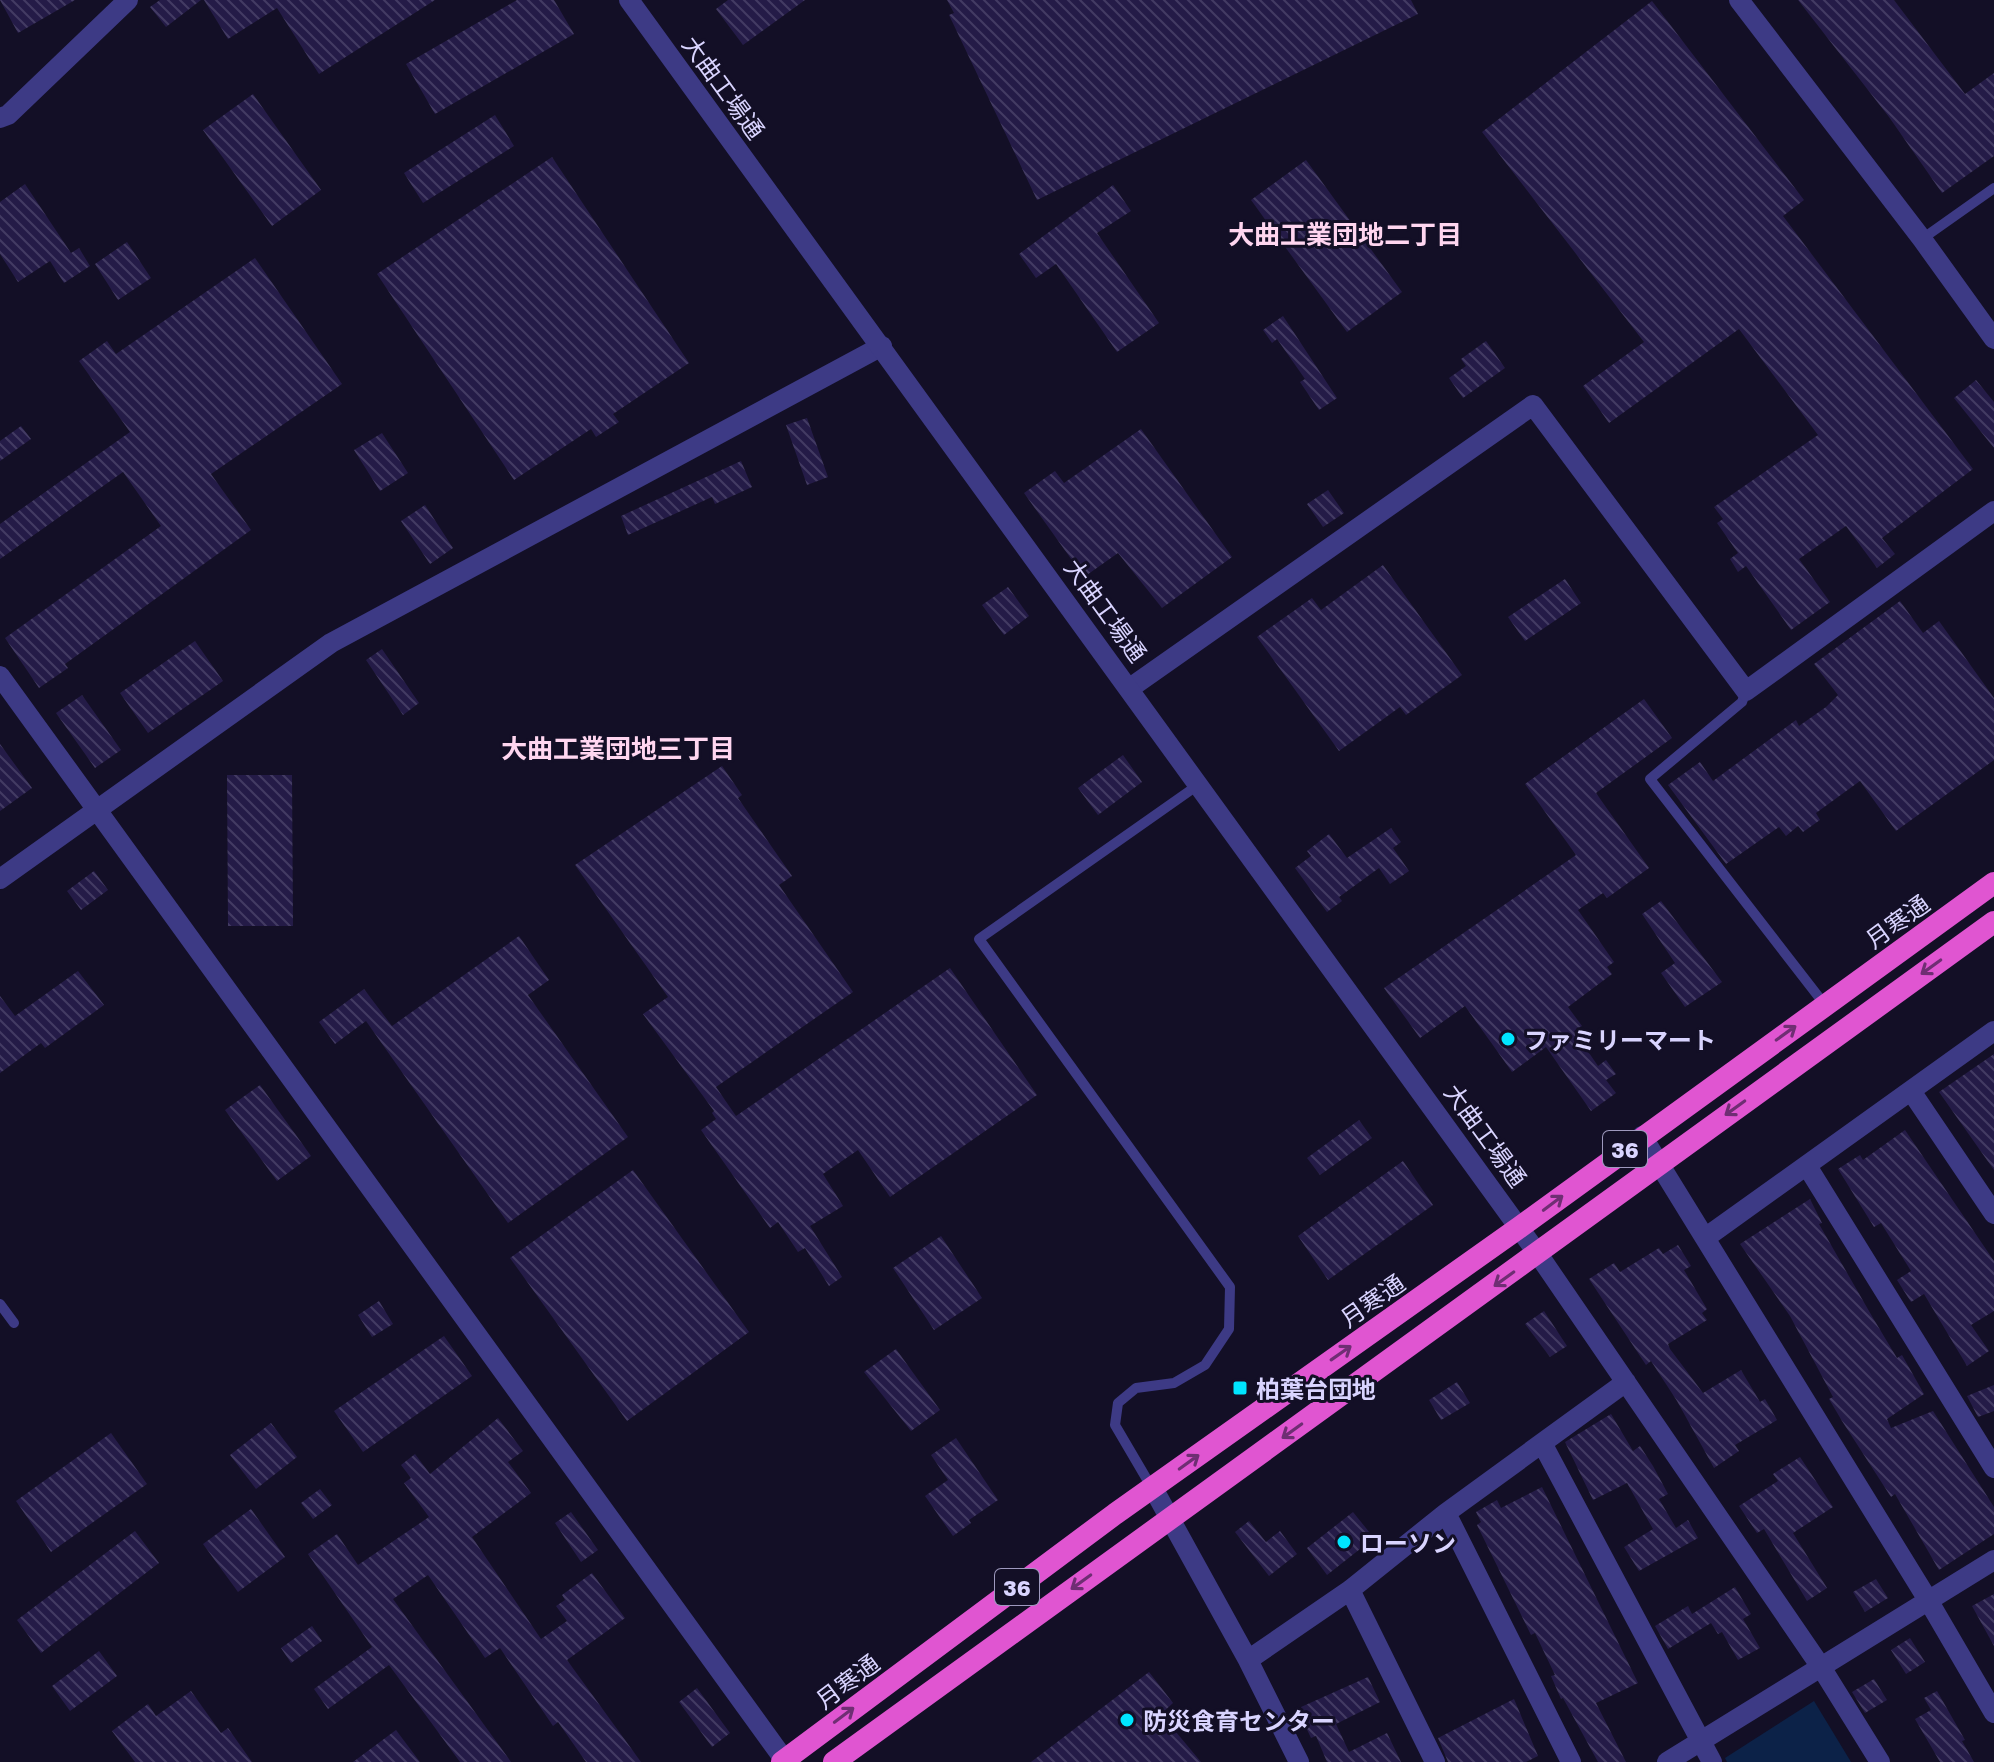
<svg xmlns="http://www.w3.org/2000/svg" width="1994" height="1762" font-family="'Golos Text','Noto Sans JP',sans-serif">
  <defs>
    <pattern id="building-back-hatch" width="6" height="6" patternUnits="userSpaceOnUse" patternTransform="scale(2)"><rect width="6" height="6" fill="#241b47"/><path d="M-1 5l2 2M0 0l6 6M5-1l2 2" fill="none" stroke="#433b63"/></pattern>
  </defs>
  <rect width="100%" height="100%" fill="#130f26"/>
  <path fill="#0c2248" d="M1814,1701L1851,1762H1727L1725,1758Z"/>
  <path fill="url(#building-back-hatch)" d="M0,0H75L18,33Z
    M160,0H201L166,27L150,7Z
    M204,0H435L319,74L277,8L228,39Z
    M517,0H554L574,34L435,114L406,64Z
    M728,0H805L743,45L716,9Z
    M947,0H1411L1418,14L1037,200L949,15L954,13Z
    M1798,0H1894L1965,94L1994,73V156L1942,193L1889,117Z
    M1652,1L1804,200L1783,216L1973,469L1882,538L1895,554L1877,568L1846,526L1799,559L1830,602L1791,630L1746,566L1738,572L1730,559L1738,553L1717,523L1723,519L1714,507L1818,435L1739,329L1609,423L1583,386L1644,342L1482,132Z
    M253,94L321,190L272,226L203,130Z
    M495,115L514,146L423,203L404,173Z
    M552,157L689,363L613,414L619,422L596,437L591,429L514,480L377,274Z
    M1306,160L1402,292L1347,332L1251,200Z
    M25,184L71,253L79,248L90,266L64,283L50,261L18,282L0,254V202Z
    M1113,185L1131,211L1097,233L1159,323L1117,352L1056,264L1036,278L1019,254Z
    M127,242L151,278L118,300L95,264Z
    M255,258L342,384L211,474L251,530L65,664L68,668L39,688L5,638L161,526L123,472L0,559V524L130,432L79,361L107,341L116,354Z
    M1283,316L1337,398L1319,410L1300,382L1305,379L1277,339L1272,343L1263,330Z
    M1486,341L1505,368L1463,398L1449,378L1466,366L1461,359Z
    M1976,380L1994,402V448L1954,398Z
    M807,418L828,477L807,485L786,425Z
    M21,426L31,439L0,461V441Z
    M1141,429L1232,557L1162,608L1118,553L1084,577L1024,493L1055,471L1064,483Z
    M382,433L408,473L380,491L354,450Z
    M741,461L752,487L715,504L712,497L628,535L621,516Z
    M1328,490L1344,513L1323,527L1307,504Z
    M425,505L453,548L430,564L401,521Z
    M1383,565L1462,675L1406,715L1400,707L1339,751L1257,637L1312,598L1321,610Z
    M1565,579L1581,603L1525,641L1508,617Z
    M1008,587L1029,616L1004,635L982,605Z
    M1900,601L1923,633L1939,621L1994,698V760L1896,831L1860,781L1816,813L1820,820L1803,832L1798,826L1786,836L1779,827L1726,864L1668,785L1700,762L1713,781L1796,720L1799,726L1826,707L1838,695L1814,664Z
    M195,641L223,681L148,733L120,693Z
    M382,649L419,703L403,715L366,660Z
    M82,695L121,750L95,768L56,713Z
    M1644,699L1672,738L1596,793L1649,868L1607,898L1603,893L1578,910L1614,962L1607,967L1612,974L1568,1007L1582,1026L1574,1031L1598,1066L1606,1060L1616,1074L1606,1080L1616,1093L1591,1111L1546,1047L1512,1072L1465,1006L1420,1038L1384,988L1576,855L1525,784Z
    M0,744L32,788L0,811Z
    M1123,755L1142,782L1098,815L1078,788Z
    M722,766L742,795L738,798L792,876L779,885L853,992L716,1087L736,1116L950,968L1037,1095L890,1197L858,1150L823,1174L843,1206L810,1226L842,1277L829,1286L805,1248L798,1252L778,1222L770,1228L701,1130L716,1119L712,1113L714,1111L643,1014L668,997L575,865Z
    M227,775H292L293,926H228Z
    M1391,828L1401,842L1393,848L1409,871L1390,884L1379,868L1339,897L1342,901L1327,912L1295,868L1311,856L1307,851L1329,834L1347,858Z
    M94,871L108,890L81,910L67,891Z
    M1661,901L1722,982L1685,1007L1661,973L1675,963L1642,914Z
    M519,936L549,980L528,995L628,1137L508,1223L366,1021L335,1044L319,1022L364,989L392,1026Z
    M78,971L104,1005L45,1048L41,1043L0,1073V996L15,1016Z
    M1994,1054V1170L1939,1092Z
    M260,1085L311,1156L277,1181L225,1110Z
    M1359,1120L1372,1138L1320,1175L1307,1158Z
    M1905,1130L1994,1261V1311L1971,1325L1989,1351L1967,1366L1924,1294L1911,1302L1897,1280L1911,1271L1881,1223L1874,1227L1838,1169L1860,1155L1863,1160Z
    M1403,1161L1433,1205L1328,1280L1298,1236Z
    M633,1170L749,1332L627,1421L510,1258Z
    M1810,1199L1822,1223L1819,1224L1873,1318L1897,1358L1902,1355L1924,1394L1887,1419L1891,1428L1933,1411L1994,1507V1534L1939,1570L1895,1494L1891,1497L1842,1421L1829,1399L1833,1397L1790,1316L1740,1244Z
    M941,1236L982,1298L934,1330L893,1268Z
    M1678,1245L1691,1266L1684,1270L1707,1309L1702,1313L1707,1320L1668,1344L1670,1349L1703,1393L1741,1370L1760,1402L1765,1399L1777,1420L1735,1445L1739,1451L1714,1468L1677,1401L1651,1361L1646,1365L1589,1279L1614,1263L1620,1272L1659,1248L1663,1254Z
    M379,1301L393,1324L372,1337L358,1315Z
    M1544,1311L1567,1346L1550,1357L1525,1324Z
    M444,1336L472,1376L363,1452L334,1411Z
    M896,1349L940,1410L911,1431L864,1372Z
    M1457,1382L1470,1403L1441,1420L1429,1400Z
    M1994,1385V1411L1978,1417L1967,1396Z
    M1611,1414L1633,1451L1640,1446L1653,1466L1668,1494L1659,1499L1676,1528L1688,1520L1698,1538L1639,1571L1624,1547L1653,1529L1627,1483L1593,1500L1565,1442Z
    M498,1418L523,1451L508,1462L531,1493L472,1537L541,1639L567,1621L556,1606L565,1600L562,1595L592,1573L625,1618L567,1660L641,1762H586L558,1722L553,1726L500,1648L485,1658L428,1575L393,1599L511,1762H460L389,1665L328,1709L314,1689L372,1647L308,1554L337,1534L358,1565L429,1517L404,1483L411,1478L401,1465L415,1454L430,1474Z
    M271,1423L297,1457L256,1489L230,1455Z
    M111,1433L147,1484L51,1552L16,1501Z
    M956,1438L998,1500L969,1520L971,1523L953,1536L925,1496L948,1480L931,1455Z
    M1800,1457L1833,1507L1793,1533L1827,1588L1807,1601L1764,1529L1757,1533L1739,1506L1778,1481L1773,1474Z
    M1542,1487L1638,1683L1596,1703L1626,1762H1598L1563,1698L1561,1699L1551,1676L1555,1675L1535,1633L1531,1635L1477,1525L1481,1522L1476,1512L1497,1500L1501,1508Z
    M320,1489L332,1505L313,1519L301,1503Z
    M251,1509L285,1557L238,1592L203,1544Z
    M571,1512L598,1550L581,1562L555,1523Z
    M1353,1512L1374,1538L1327,1575L1307,1548Z
    M1249,1521L1266,1542L1280,1531L1297,1554L1269,1576L1235,1532Z
    M135,1531L159,1563L41,1653L17,1620Z
    M1876,1579L1888,1598L1865,1612L1853,1592Z
    M1735,1587L1751,1614L1743,1619L1760,1648L1738,1660L1722,1632L1718,1634L1711,1623L1668,1649L1655,1626L1688,1606L1692,1614Z
    M1994,1594V1646L1972,1606Z
    M312,1626L322,1641L291,1663L281,1648Z
    M1910,1638L1925,1662L1906,1674L1891,1650Z
    M99,1651L117,1676L70,1711L52,1686Z
    M1149,1672L1173,1703L1161,1714L1201,1762H1031Z
    M1368,1677L1380,1702L1336,1724L1349,1752L1387,1733L1401,1762H1327L1316,1736L1311,1738L1302,1719L1306,1717L1301,1707Z
    M1874,1679L1887,1700L1865,1713L1852,1692Z
    M697,1688L730,1733L712,1747L679,1702Z
    M191,1691L221,1733L228,1728L252,1762H135L112,1731L148,1704L156,1716Z
    M1937,1691L1965,1740L1962,1741L1974,1762H1940L1915,1719L1931,1710L1924,1698Z
    M1514,1699L1538,1756L1526,1762H1448L1438,1738Z
    M396,1730L420,1762H353Z"/>
  <g fill="none" stroke-linecap="round" stroke-linejoin="round">
    <path stroke="#3d3a85" stroke-width="10" d="M1922,239L1994,188
      M1746,691L1742,702L1650,779L1825,1005
      M0,1304L14,1323
      M1152,1488L1115,1425L1118,1403L1136,1388L1174,1383L1205,1365L1229,1329L1230,1287L979,939L1198,785"/>
    <path stroke="#3d3a85" stroke-width="20" d="M1739,0L1922,239L1994,339
      M0,118L8,115L128,0
      M0,676L786,1762
      M1130,688L1533,405L1746,691L1994,511
      M0,879L331,643L882,346
      M1911,1091L1994,1214
      M1642,1136L1928,1600L1994,1713
      M1807,1166L1994,1468
      M1705,1238L1994,1031
      M1538,1254L1821,1667L1880,1762
      M1542,1443L1712,1762
      M1153,1488L1248,1660L1299,1762
      M1446,1513L1571,1762
      M1350,1590L1435,1762
      M1248,1660L1350,1590L1446,1513L1626,1382
      M1667,1762L1994,1560"/>
    <path stroke="#3d3a85" stroke-width="20" d="M629,0L1538,1254"/>
    <path stroke="#e055d1" stroke-width="22" d="M782,1762L1115,1514L1520,1227L1994,883
      M834,1762L1994,922"/>
  </g>
  <defs><path id="oneway-shaft" d="M-6 0H5M1.5-3L5.5 0L1.5 3" fill="none" stroke-width="1.6" stroke-linecap="round" stroke-linejoin="round" transform="scale(2)"/></defs>
  <g stroke="#6f2e73">
    <use href="#oneway-shaft" transform="translate(1931 967) rotate(144)"/>
    <use href="#oneway-shaft" transform="translate(1786 1033) rotate(-36)"/>
    <use href="#oneway-shaft" transform="translate(1735 1108) rotate(144)"/>
    <use href="#oneway-shaft" transform="translate(1553 1203) rotate(-37)"/>
    <use href="#oneway-shaft" transform="translate(1504 1279) rotate(144)"/>
    <use href="#oneway-shaft" transform="translate(1341 1353) rotate(-35)"/>
    <use href="#oneway-shaft" transform="translate(1292 1431) rotate(144)"/>
    <use href="#oneway-shaft" transform="translate(1189 1462) rotate(-36)"/>
    <use href="#oneway-shaft" transform="translate(1081 1582) rotate(144)"/>
    <use href="#oneway-shaft" transform="translate(844 1715) rotate(-37)"/>
  </g>
  <g fill="#00e5ff" stroke="#130f26" stroke-width="3">
    <circle cx="1508" cy="1039" r="8"/>
    <rect x="1232" y="1380" width="16" height="16" rx="4"/>
    <circle cx="1344" cy="1542" r="8"/>
    <circle cx="1127" cy="1720" r="8"/>
  </g>
  <g text-anchor="middle" dominant-baseline="central" stroke-width="6" stroke-linejoin="round" paint-order="stroke">
    <g fill="#130f26" stroke="#9e99be" stroke-width="2">
      <rect x="1603" y="1131" width="44" height="36" rx="6"/>
      <rect x="995" y="1569" width="44" height="36" rx="6"/>
    </g>
    <g font-size="22" font-weight="bold" fill="#d9d4ff">
      <text x="1625" y="1149">36</text>
      <text x="1017" y="1587">36</text>
    </g>
    <g font-size="24" fill="#d9d4ff" stroke="#130f26">
      <text transform="translate(724 87) rotate(54)">大曲工場通</text>
      <text transform="translate(1106 610) rotate(54)">大曲工場通</text>
      <text transform="translate(1897 921) rotate(-36)">月寒通</text>
      <text transform="translate(1486 1135) rotate(54)">大曲工場通</text>
      <text transform="translate(1372 1300) rotate(-35)">月寒通</text>
      <text transform="translate(847 1681) rotate(-37)">月寒通</text>
    </g>
    <g font-size="24" font-weight="bold" fill="#d9d4ff" stroke="#130f26" text-anchor="start">
      <text x="1524" y="1039">ファミリーマート</text>
      <text x="1256" y="1388">柏葉台団地</text>
      <text x="1360" y="1542">ローソン</text>
      <text x="1143" y="1720">防災食育センター</text>
    </g>
    <g font-size="26" font-weight="bold" fill="#ffd6f0" stroke="#130f26">
      <text x="1345" y="234">大曲工業団地二丁目</text>
      <text x="618" y="748">大曲工業団地三丁目</text>
    </g>
  </g>
</svg>
